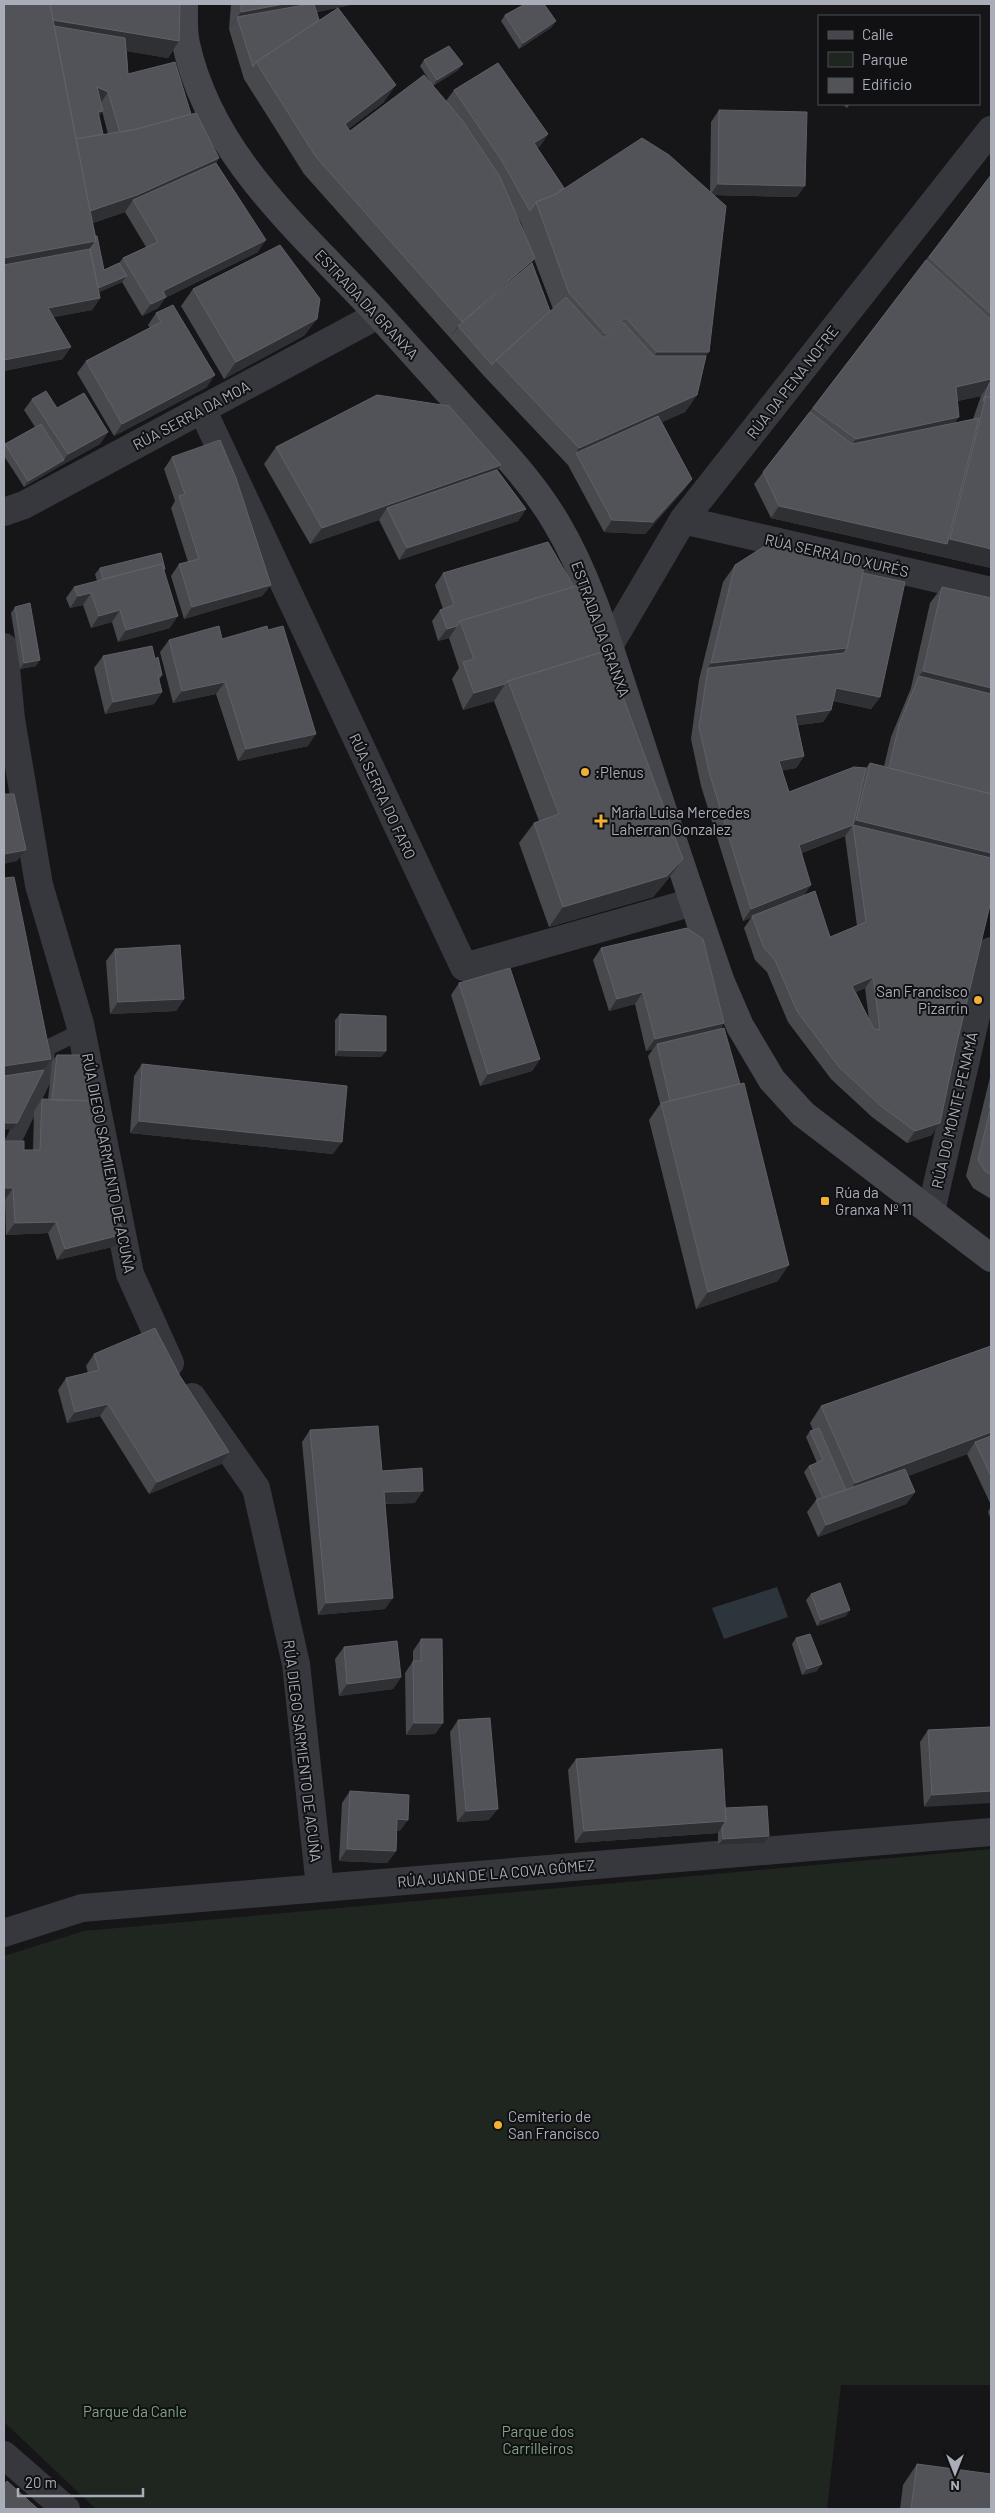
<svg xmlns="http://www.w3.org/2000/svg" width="995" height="2513" font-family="Barlow,sans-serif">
  <rect width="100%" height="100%" fill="#161618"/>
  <path fill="#1e261f" d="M991,1849V2385H841L827,2509H96L4,2422V1956L84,1931Z"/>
  <path fill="#2c353c" d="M777,1587L788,1617L724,1639L712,1608Z"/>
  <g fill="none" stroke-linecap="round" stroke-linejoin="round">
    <path stroke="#37383d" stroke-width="16" d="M4,1146H11L45,1075L47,1048L82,1031"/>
    <path stroke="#37383d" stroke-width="28" d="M202,409L464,967L693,902
      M4,512L24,505L378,315
      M683,520L991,591
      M609,646L683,520L991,130
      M4,647L11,719L39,885L80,1024L130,1274L170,1363
      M931,1211L991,951
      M192,1397L256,1488L296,1664L320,1887
      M4,1933L82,1908L991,1832
      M4,2455L66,2509"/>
    <path stroke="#45474d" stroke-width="28" d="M184,4C184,17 183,31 186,44C211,158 303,233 379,315C410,349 440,383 471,417C502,451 534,484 557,524C591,581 611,653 632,716C661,805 690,894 721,982L740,1026L772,1080L803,1114L991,1258"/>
  </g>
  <path fill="#47494d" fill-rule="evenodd" d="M4,4L179,41L168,58L127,51L128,74L191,114L219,158L216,163L258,252L165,298L158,308L142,316L122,282L99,292L100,298L92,310L53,317L63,359L4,371ZM102,111L108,134H103L99,116ZM125,212L146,247L123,258L119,263L104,270L93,223Z
    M231,4H356H355L317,12L319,20L384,102L348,129L350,131L432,85L420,66L424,60L463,64L458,70L433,86L446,101L454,90L548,134L540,146L537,148L564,188L710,192L711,122L719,110L797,197L714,195L706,356L697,395L685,412L662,422L692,479L683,491L645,534L604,532L568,465L484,376L304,174L244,79L229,29ZM515,212L521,223L528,243ZM534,259L553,309L550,311L532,263Z
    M505,15L552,27L519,49L501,21Z
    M842,104H850L847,108Z
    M991,175V568L771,518L754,484ZM981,396L973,419L955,423L957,401Z
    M193,289L305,335L224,379L181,306Z
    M156,313L207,387L114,436L77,373L86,361L150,328L148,325Z
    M32,399L57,408L108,432L100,444L60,466L24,487L4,456V445L35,427L24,410Z
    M276,447L501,465L497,470L526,509L518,521L399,560L379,520L310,544L264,464Z
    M172,457L271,585L262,596L184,619L171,576L179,564L188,562L171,508L175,501L164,469Z
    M735,565L863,573L880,697L871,709L833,701L831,710L823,722L798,725L804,756L796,768L782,770L789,792L866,768L870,763L884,766L891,737L911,688L930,603L942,587L932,1135L907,1143L872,1117L831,1079L788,1022L767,972L755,960L744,928L751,918L743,921L701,786L691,739L699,680L723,582ZM845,836L857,926L830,937L804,896L802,853ZM865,988L869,1019L856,992Z
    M100,568L165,569L164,570L170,628L118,642L112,622L91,628L83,605L70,608L66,598L74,587L97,581L95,574Z
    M443,573L602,652L683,859L668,879L653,897L549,927L519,843L534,823L539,821L494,701L463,710L452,679L459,668L449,638L438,641L432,621L440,610L443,609L435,585Z
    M15,607L36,666L20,669L11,613Z
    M222,639L308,746L238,761L216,694L173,703L160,652L169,640Z
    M103,656L155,659L162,675L159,680L162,692L154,704L105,714L94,668Z
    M601,948L724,1023L720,1029L778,1281L696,1309L649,1120L660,1104L648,1056L653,1049L646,1051L635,1004L609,1011L593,960Z
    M115,949L184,999L176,1011L110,1014L106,961Z
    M459,983L540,1059L532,1071L480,1086L451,995Z
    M340,1014L386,1051L381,1057L335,1056V1020Z
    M57,1055L92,1101L107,1187L124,1234L116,1246L57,1260L48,1233L6,1235L5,1200H4L24,1150H33L34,1111L42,1099L48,1100L52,1061Z
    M142,1064L333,1154L130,1133L134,1076Z
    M991,1073V1199L973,1188L966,1176Z
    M991,1346V1505L967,1454L908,1476L915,1492L906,1504L818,1537L807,1512L816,1500H817L804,1472L809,1466L817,1463L806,1437L810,1431L813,1430L810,1423L821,1406Z
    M94,1354L180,1376L229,1452L221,1464L149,1494L100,1416L67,1423L58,1390L66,1378L88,1373L86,1366Z
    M310,1430L382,1471L415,1503L385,1504V1609L318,1615L302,1442Z
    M991,1506V1520L988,1512Z
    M811,1594L846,1616L817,1626L806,1600Z
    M796,1638L817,1671L802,1675L792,1644Z
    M421,1639L443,1723L435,1734L406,1735L405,1673L413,1661V1651Z
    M344,1647L401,1677L393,1689L339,1696L335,1659Z
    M458,1720L489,1820L457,1822L450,1732Z
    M991,1727L924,1807L920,1742L928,1730Z
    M576,1759L725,1808L764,1843L718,1845V1833L575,1843L568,1770Z
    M350,1791L400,1831H397L396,1851L387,1863L339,1861L342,1803Z
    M917,2464L991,2509H900L903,2485Z"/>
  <path fill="#2f3033" d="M284,4H356H355L240,27L237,17L229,29L241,12Z
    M49,20L179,41L168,58L48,38Z
    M556,21L552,27L519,49L523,43Z
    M463,64L458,70L433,86L437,80Z
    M396,85L384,102L333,141L345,124Z
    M97,87L108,92L100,104Z
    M103,111L94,122L98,112Z
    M548,134L540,146L526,155L534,143Z
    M219,158L208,175L133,200L125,212L75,229L87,213Z
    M718,184L805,186L797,197L710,195Z
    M266,240L258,252L165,298L158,308L142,316L151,304L163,291Z
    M96,241L82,261L4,276V258Z
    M535,258L523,274L458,326L450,338L462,322Z
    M127,276L122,282L89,297L93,290Z
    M100,298L92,310L40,320L48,308Z
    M626,318L611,338L592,355L606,334Z
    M317,319L305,335L224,379L236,362Z
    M71,347L63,359L4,371V360Z
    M657,352H709L694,373H643Z
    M215,375L207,387L114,436L122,424Z
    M991,379V381L981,396L944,404L956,387Z
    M697,395L685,412L579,459L576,453L579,448Z
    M959,417L948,433L844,456L856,439Z
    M108,432L100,444L60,466L24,487L28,481L64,460L68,454Z
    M501,465L489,482L387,508L379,520L310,544L322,528Z
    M692,479L683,491L645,534L604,532L612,520Z
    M779,506L947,544L950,539L991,549V568L771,518Z
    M526,509L518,521L399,560L407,548Z
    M271,585L262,596L184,619L192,607Z
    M91,593L83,605L70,608L78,596Z
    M120,610L112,622L91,628L99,616Z
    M178,616L170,628L118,642L126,630Z
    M457,626L449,638L438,641L447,629Z
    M847,648L835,664L708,668L711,663Z
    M40,660L36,666L20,669L24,663Z
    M923,671L991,688V708L919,676Z
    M225,682L216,694L173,703L182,691Z
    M505,684L494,701L463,710L474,693Z
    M836,688L880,697L871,709L828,700Z
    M162,692L154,704L105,714L113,702Z
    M831,710L823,722L787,727L795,715Z
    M316,734L308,746L238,761L246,749Z
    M804,756L796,768L771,773L779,761Z
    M856,820L991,853V872L853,825Z
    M853,825L845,836L791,857L799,845Z
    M26,850L17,861L4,864V854Z
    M683,859L668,879L653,897L549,927L563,907Z
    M811,885L803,897L752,916L751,918L743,921L751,909Z
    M873,977L865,988L844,997L852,986Z
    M643,992L635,1004L609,1011L617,999Z
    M184,999L176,1011L110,1014L118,1002Z
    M724,1023L715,1035L657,1044L653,1049L646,1051L655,1039Z
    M339,1050L386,1051L381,1057L335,1056Z
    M51,1059L39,1076L4,1081V1066Z
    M540,1059L532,1071L480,1086L488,1074Z
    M139,1121L342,1142L333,1154L130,1133Z
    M4,1123H17L13,1129L4,1130Z
    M940,1123L932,1135L907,1143L915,1131Z
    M4,1188H13L5,1200H4Z
    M56,1222L48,1233L6,1235L15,1223Z
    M124,1234L116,1246L57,1260L65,1249Z
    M789,1265L778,1281L696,1309L708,1292Z
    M108,1404L100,1416L67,1423L75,1412Z
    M991,1432V1445L975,1442L967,1454L844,1500L855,1483Z
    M229,1452L221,1464L149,1494L157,1482Z
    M423,1491L415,1503L376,1504L384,1492Z
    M915,1492L906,1504L818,1537L826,1525Z
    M393,1598L385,1609L318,1615L326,1603Z
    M850,1610L846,1616L817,1626L821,1620Z
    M822,1664L817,1671L802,1675L807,1669Z
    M401,1677L393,1689L339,1696L347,1684Z
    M414,1723H443L435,1734L406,1735Z
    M991,1791V1803L924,1807L932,1795Z
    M498,1809L489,1820L457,1822L466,1811Z
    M397,1819L408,1820L400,1831H389Z
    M726,1821L718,1833L575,1843L584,1831Z
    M769,1836L764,1843L718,1845L723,1839Z
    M347,1849L396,1851L387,1863L339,1861Z"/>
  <path fill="#525359" stroke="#5f6168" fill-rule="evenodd" d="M4,4H50L96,241L4,258Z
    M50,4H180L179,41L53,20Z
    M241,4H284L241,12Z
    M310,4H314L319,20L256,62L253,67L237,17Z
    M525,4H544L556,21L523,43L505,15Z
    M338,8L396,85L345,124L350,131L424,75L462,120L500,177L535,258L462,322L316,157L256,62Z
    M54,26L125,38L128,74L175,62L191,114L137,129L120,132L108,92L97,87L103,111L98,112L103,134L76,139Z
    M449,46L463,64L437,80L424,60Z
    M498,63L548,134L534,143L564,188L556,194L536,202L530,211L502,161L454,90Z
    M719,110L807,112L805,186L718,184Z
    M196,113L219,158L137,195L90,211L76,139L137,129Z
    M642,138L669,155L726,206L709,352H657L626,318L606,334L569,293L536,202L556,194Z
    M216,163L266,240L163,291L166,297L151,304L123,258L158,242L133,200Z
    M991,175V314L929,257Z
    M95,236H97L104,270L119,263L127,276L98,288L90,249L96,241Z
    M280,245L320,299L317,319L236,362L193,289Z
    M90,249L100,298L48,308L71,347L4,360V265Z
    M926,260L991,320V379L956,387L959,417L856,439L813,408Z
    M532,263L550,311L496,360L492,365L458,326Z
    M566,297L603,338L623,322L654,356H706L697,395L579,448L496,360Z
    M173,305L215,375L122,424L86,361L161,322L156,313Z
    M991,381V398L986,396L983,401L989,384Z
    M46,391L57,408L84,393L108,432L68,454L32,399Z
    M377,395L449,406L501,465L322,528L276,447Z
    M986,396L991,398V549L950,539Z
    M810,412L852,444L979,418L947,544L779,506L763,472Z
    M658,416L692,479L653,522L612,520L576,453Z
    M41,424L64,460L28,481L5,444Z
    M220,440L236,478L271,585L192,607L179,564L199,559L179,496L185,494L172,457Z
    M497,470L526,509L407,548L387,508Z
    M548,542L574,587L460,621L457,626L447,629L440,610L454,605L443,573Z
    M768,544L864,567L847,648L711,663L735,565Z
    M161,553L165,569H164L162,564L103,579L100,568Z
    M162,564L178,616L126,630L120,610L99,616L91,593L78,596L74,587Z
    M863,573L905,582L880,697L836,688L831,710L795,715L804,756L779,761L789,792L854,767L866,768L853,825L991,858V901L956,1047L940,1123L915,1131L881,1106L839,1067L797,1011L775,960L764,948L752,916L815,891L830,937L866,922L853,825L799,845L811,885L751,909L710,775L699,727L708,668L844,653L847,648ZM873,977L880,1030L874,1029L852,986Z
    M579,585L602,652L508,681L505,684L474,693L463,662L474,659L460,621Z
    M942,587L991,598V688L923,671Z
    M30,603L40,660L24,663L15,607Z
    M219,626L222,639L267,626L268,630L283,626L316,734L246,749L225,682L182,691L169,640Z
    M152,646L155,659L158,657L162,675L158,676L162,692L113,702L103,656Z
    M606,651L683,859L667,876L563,907L534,823L559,814L508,681Z
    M919,676L991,694V794L889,768L899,725Z
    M870,763L991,794V853L856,820Z
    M4,794H14L26,850L4,854Z
    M14,877L51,1059L4,1066V878Z
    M687,928L703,939L724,1023L655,1039L643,992L617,999L601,948Z
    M180,945L184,999L118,1002L115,949Z
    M510,968L540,1059L488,1074L459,983Z
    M340,1014L386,1016V1051L339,1050Z
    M724,1028L740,1084L670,1101L657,1044Z
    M57,1055H84L92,1101L52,1100Z
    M142,1064L347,1086L342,1142L139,1121Z
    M44,1070L17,1123H4V1076Z
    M744,1083L789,1265L708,1292L661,1103Z
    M991,1097V1104L989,1108Z
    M42,1099L97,1101L107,1187L124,1234L65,1249L56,1222L15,1223L13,1188H4V1141H24V1150H40Z
    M991,1106V1175L985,1171L978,1160Z
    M155,1328L180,1376L229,1452L157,1482L108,1404L75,1412L66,1378L99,1370L94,1354Z
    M991,1346V1432L855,1483L821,1406Z
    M378,1426L382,1471L422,1468L423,1491L384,1492L393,1598L326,1603L310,1430Z
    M819,1428L846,1490L823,1498L809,1466L823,1460L810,1431Z
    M991,1436V1476L975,1442Z
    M905,1469L915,1492L826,1525L816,1500Z
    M840,1583L850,1610L821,1620L811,1594Z
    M810,1634L822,1664L807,1669L796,1638Z
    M421,1639H442L443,1723H414L413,1661H421Z
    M397,1641L401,1677L347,1684L344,1647Z
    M490,1718L498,1809L466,1811L458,1720Z
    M991,1727V1791L932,1795L928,1730Z
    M722,1749L726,1821L584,1831L576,1759Z
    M350,1791L409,1795L408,1820L397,1819L396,1851L347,1849Z
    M767,1806L769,1836L723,1839L722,1827L726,1821L725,1808Z
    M917,2464L991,2474V2509H911Z
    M7,2481L38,2509H4V2485Z"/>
  <g fill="#f2b134" stroke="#111113" stroke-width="2">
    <circle cx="585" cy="772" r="5"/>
    <path d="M598.5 813.5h5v5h5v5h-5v5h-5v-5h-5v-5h5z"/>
    <circle cx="978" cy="1000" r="5"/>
    <rect x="820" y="1196" width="10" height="10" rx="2.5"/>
    <circle cx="498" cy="2125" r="5"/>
  </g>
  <g text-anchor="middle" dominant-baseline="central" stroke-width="4" stroke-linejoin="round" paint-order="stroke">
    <g font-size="15" fill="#a8adb8" stroke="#111113">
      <text transform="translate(367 304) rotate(47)">ESTRADA DA GRANXA</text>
      <text transform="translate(792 382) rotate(-52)">RÚA DA PENA NOFRE</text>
      <text transform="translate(191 415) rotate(-28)">RÚA SERRA DA MOA</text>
      <text transform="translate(837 555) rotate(13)">RÚA SERRA DO XURÉS</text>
      <text transform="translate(601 629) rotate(70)">ESTRADA DA GRANXA</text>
      <text transform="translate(383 796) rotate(65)">RÚA SERRA DO FARO</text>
      <text transform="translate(954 1110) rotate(-77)">RÚA DO MONTE PENAMÁ</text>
      <text transform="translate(109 1163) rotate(79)">RÚA DIEGO SARMIENTO DE ACUÑA</text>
      <text transform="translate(303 1751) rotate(83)">RÚA DIEGO SARMIENTO DE ACUÑA</text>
      <text transform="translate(496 1873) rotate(-5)">RÚA JUAN DE LA COVA GÓMEZ</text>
    </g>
    <g font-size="15" fill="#a8adb8" stroke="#111113" text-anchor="start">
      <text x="595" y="772">:Plenus</text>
      <text x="611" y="812">María Luisa Mercedes<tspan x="611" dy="17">Laherran Gonzalez</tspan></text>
      <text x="968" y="991" text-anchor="end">San Francisco<tspan x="968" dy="17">Pizarrin</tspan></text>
      <text x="835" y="1192">Rúa da<tspan x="835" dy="17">Granxa Nº 11</tspan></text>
      <text x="508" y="2116">Cemiterio de<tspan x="508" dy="17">San Francisco</tspan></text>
    </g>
    <g font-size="15" fill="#7fa381" stroke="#111113">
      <text x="135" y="2411">Parque da Canle</text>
      <text x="538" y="2431">Parque dos<tspan x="538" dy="17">Carrilleiros</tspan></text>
    </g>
  </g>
  <rect width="995" height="2513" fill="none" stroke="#a8adb8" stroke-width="10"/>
  <rect x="818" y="15" width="162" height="90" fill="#111113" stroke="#4d4f55"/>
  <rect x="828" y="31" width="25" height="8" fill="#45474d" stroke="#4d4f55"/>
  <text x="862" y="40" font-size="15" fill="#a8adb8">Calle</text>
  <rect x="828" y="52" width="25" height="15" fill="#1e261f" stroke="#4d4f55"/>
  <text x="862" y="65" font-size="15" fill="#a8adb8">Parque</text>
  <rect x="828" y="78" width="25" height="15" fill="#525359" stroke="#4d4f55"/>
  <text x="862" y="90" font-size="15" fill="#a8adb8">Edificio</text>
  <g transform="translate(955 2473) rotate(180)" stroke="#111113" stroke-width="4" paint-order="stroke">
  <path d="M0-4L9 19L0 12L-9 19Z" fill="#a8adb8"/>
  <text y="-8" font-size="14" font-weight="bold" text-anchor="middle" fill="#a8adb8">N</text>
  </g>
  <path d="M18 2488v8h125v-8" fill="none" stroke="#a8adb8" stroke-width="2.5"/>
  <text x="25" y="2488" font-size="15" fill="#a8adb8" stroke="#111113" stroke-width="4" paint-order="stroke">20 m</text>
</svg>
